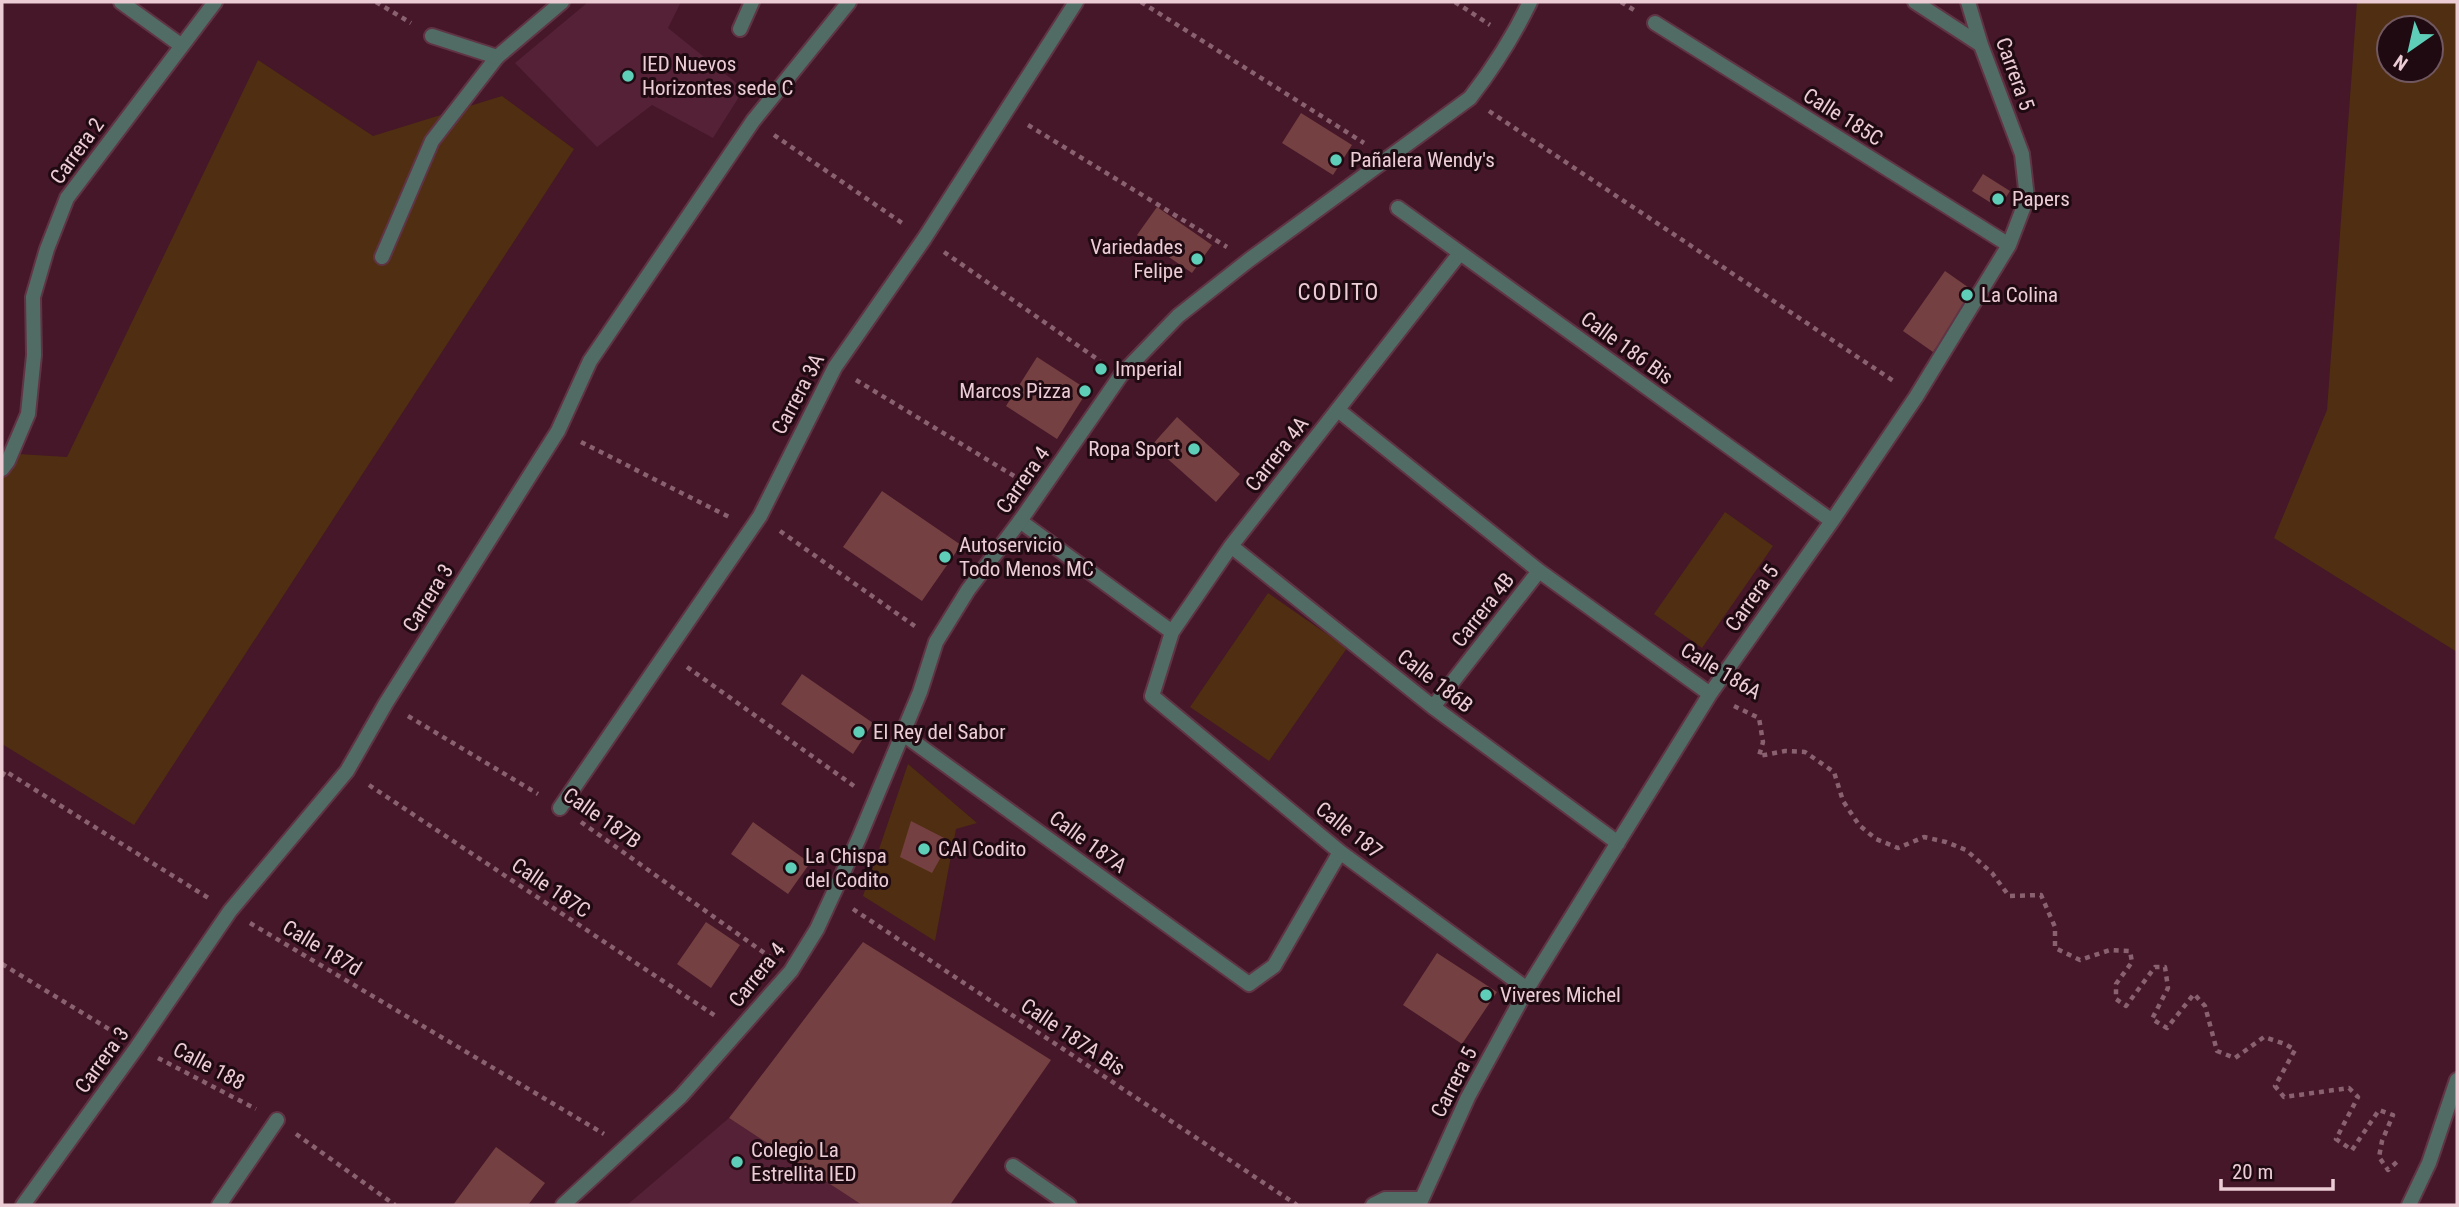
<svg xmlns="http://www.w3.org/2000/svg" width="2459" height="1207" font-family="'Roboto Condensed',sans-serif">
  <rect width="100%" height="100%" fill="#451729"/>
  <path fill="#552136" d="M588,2H681L668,28L744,89L713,138L652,105L597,147L515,63Z
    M729,1118L862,1205H627Z"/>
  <path fill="#502e11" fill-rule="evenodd" d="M2357,2H2457V652L2274,538L2327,410ZM2431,28V70H2389V28Z
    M258,60L373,136L502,96L574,149L134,825L2,744V453L67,457Z
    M1725,512L1773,546L1702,648L1654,614Z
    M1268,593L1347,648L1269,761L1190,707Z
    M908,764L977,823L956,829L935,941L863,896Z"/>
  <path fill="#754042" d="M1301,113L1352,145L1333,175L1282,143Z
    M1983,174L2010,191L1999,208L1972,191Z
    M1157,207L1212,245L1192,273L1137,235Z
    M1945,271L1975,292L1933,352L1903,331Z
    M1037,357L1088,390L1057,439L1006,406Z
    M1177,417L1240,474L1216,502L1152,445Z
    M882,491L961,545L922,601L843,547Z
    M802,674L873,723L853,754L781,704Z
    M911,821L950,841L932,873L900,857Z
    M753,822L810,863L788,894L731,854Z
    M706,922L740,945L711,988L677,964Z
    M863,942L1051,1060L950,1205H862L729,1118Z
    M1437,953L1497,992L1462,1044L1403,1005Z
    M496,1147L545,1183L528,1205H453Z"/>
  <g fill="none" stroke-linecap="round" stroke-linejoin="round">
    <g stroke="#603445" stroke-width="18">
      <path id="service" d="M740,29L752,2
        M382,257L432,141L497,57"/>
    </g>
    <g stroke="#603445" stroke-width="18">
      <path id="minor" d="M121,2L182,46
        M1915,2L1981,45
        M1655,23L2009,245
        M432,36L497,57L562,2
        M1398,208L1832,521
        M1460,253L1231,546L1172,632L1152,696L1340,852L1527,989
        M1338,410L1539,571L1710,694
        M2,469L8,461L28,414L34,355L33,297L47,249L67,198L215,2
        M1020,521L1172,632
        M1231,546L1433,707L1618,843
        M1433,707L1539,571
        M903,734L1249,984L1274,966L1340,852
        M560,808L760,516L835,367L924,239L1076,2
        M1013,1166L1069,1205
        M23,1205L137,1047L230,911L347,771L386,703L558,431L590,361L753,121L849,2
        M219,1205L277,1120
        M1373,1205L1385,1199H1421
        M1419,1205L1468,1097L1527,989L1710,694L1832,521L1916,397L2009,245L2027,198L2022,154L1981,45L1968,2
        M2409,1205L2429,1163L2457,1080"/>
    </g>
    <g stroke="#603445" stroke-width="18">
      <path id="tertiary" d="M563,1205L681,1096L791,971L817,929L859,838L920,692L936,642L968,590L1020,521L1121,375L1178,316L1249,260L1470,98C1494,67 1513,37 1530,2"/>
    </g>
    <path stroke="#89616f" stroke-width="4.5" stroke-dasharray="5 5" stroke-linecap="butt" d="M376,2L411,23
      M1141,2L1364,143
      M1455,2L1490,25
      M1621,2L1634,10
      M1489,111L1895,382
      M1028,125L1227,247
      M774,135L905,225
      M944,252L1100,361
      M856,380L1019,479
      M581,442L729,517
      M780,531L916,627
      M687,667L854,786
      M1734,706L1759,718L1763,742L1759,756L1785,751L1805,752L1834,772L1843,801L1859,825L1876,839L1898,848L1924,837L1946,842L1966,850L1992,873L2009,896L2041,895L2055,927V948L2080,960L2110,950L2130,951L2132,962L2116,984V999L2126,1006L2155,967H2165L2168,988L2152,1019L2167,1028L2194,994L2205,1006L2217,1051L2235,1058L2264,1037L2285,1044L2295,1050L2275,1086L2284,1097L2349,1088L2358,1097L2336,1139L2352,1150L2379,1110L2393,1115L2382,1141L2379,1157L2388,1170L2399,1160
      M408,716L538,794
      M2,776L5,771L210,899
      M369,785L717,1017
      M581,822L770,957
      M853,909L1297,1205
      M250,923L604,1134
      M2,964L117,1034
      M158,1058L256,1109
      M296,1134L395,1205"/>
    <use href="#service" stroke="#516b65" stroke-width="14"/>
    <use href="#minor" stroke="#516b65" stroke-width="14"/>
    <use href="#tertiary" stroke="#516b65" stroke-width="14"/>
  </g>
  <g fill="#5eceb8" stroke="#1f0a12" stroke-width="2.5">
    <circle cx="628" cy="76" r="7"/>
    <circle cx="1336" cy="160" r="7"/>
    <circle cx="1998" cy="199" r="7"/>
    <circle cx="1197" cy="259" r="7"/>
    <circle cx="1967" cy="295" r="7"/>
    <circle cx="1101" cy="369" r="7"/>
    <circle cx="1085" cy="391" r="7"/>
    <circle cx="1194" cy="449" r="7"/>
    <circle cx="945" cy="557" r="7"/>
    <circle cx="859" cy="732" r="7"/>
    <circle cx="924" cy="849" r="7"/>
    <circle cx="791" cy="868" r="7"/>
    <circle cx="1486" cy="995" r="7"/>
    <circle cx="737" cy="1162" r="7"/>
  </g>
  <g text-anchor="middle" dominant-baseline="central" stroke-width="6" stroke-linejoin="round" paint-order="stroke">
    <g font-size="21" fill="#eccdd6" stroke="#1f0a12" text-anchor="start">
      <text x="642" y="64">IED Nuevos<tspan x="642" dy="24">Horizontes sede C</tspan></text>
      <text x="1350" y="160">Pañalera Wendy's</text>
      <text x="2012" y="199">Papers</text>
      <text x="1183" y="247" text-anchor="end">Variedades<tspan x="1183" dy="24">Felipe</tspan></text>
      <text x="1981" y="295">La Colina</text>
      <text x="1115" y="369">Imperial</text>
      <text x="1071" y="391" text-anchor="end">Marcos Pizza</text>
      <text x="1180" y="449" text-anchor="end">Ropa Sport</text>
      <text x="959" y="545">Autoservicio<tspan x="959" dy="24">Todo Menos MC</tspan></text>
      <text x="873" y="732">El Rey del Sabor</text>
      <text x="938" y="849">CAI Codito</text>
      <text x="805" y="856">La Chispa<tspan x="805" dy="24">del Codito</tspan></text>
      <text x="1500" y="995">Viveres Michel</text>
      <text x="751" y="1150">Colegio La<tspan x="751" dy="24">Estrellita IED</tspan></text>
    </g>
    <g font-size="21" fill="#eccdd6" stroke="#1f0a12">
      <text transform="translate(2015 74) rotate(70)">Carrera 5</text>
      <text transform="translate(1843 117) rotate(32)">Calle 185C</text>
      <text transform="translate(77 151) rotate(-54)">Carrera 2</text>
      <text transform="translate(1627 348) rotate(36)">Calle 186 Bis</text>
      <text transform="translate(798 394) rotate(-62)">Carrera 3A</text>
      <text transform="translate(1277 454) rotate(-52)">Carrera 4A</text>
      <text transform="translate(1023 480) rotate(-55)">Carrera 4</text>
      <text transform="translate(428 598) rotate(-58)">Carrera 3</text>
      <text transform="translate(1752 598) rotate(-55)">Carrera 5</text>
      <text transform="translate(1483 610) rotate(-52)">Carrera 4B</text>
      <text transform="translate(1721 671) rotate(31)">Calle 186A</text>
      <text transform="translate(1435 681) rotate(38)">Calle 186B</text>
      <text transform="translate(602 818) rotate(35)">Calle 187B</text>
      <text transform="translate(1349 830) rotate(38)">Calle 187</text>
      <text transform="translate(1088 842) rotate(36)">Calle 187A</text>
      <text transform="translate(551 888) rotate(34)">Calle 187C</text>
      <text transform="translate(322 948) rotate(31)">Calle 187d</text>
      <text transform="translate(757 975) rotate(-51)">Carrera 4</text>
      <text transform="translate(1073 1037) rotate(34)">Calle 187A Bis</text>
      <text transform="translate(102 1060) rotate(-54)">Carrera 3</text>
      <text transform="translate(209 1066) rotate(28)">Calle 188</text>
      <text transform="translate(1454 1082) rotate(-63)">Carrera 5</text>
    </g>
    <g font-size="23" letter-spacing="2" fill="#eccdd6" stroke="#1f0a12">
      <text x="1339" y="292">CODITO</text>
    </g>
  </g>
  <rect width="2459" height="1207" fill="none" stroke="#eccdd6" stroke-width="7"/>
  <g transform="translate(2410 49) rotate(214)"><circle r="33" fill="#1f0a12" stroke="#715860" stroke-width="2"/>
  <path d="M0-5L12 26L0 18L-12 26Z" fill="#5eceb8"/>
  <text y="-10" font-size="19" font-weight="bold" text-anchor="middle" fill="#eccdd6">N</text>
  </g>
  <path d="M2221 1179v10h112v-10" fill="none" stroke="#eccdd6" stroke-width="3.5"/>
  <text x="2232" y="1179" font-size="21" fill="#eccdd6" stroke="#1f0a12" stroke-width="5" paint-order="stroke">20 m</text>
</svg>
